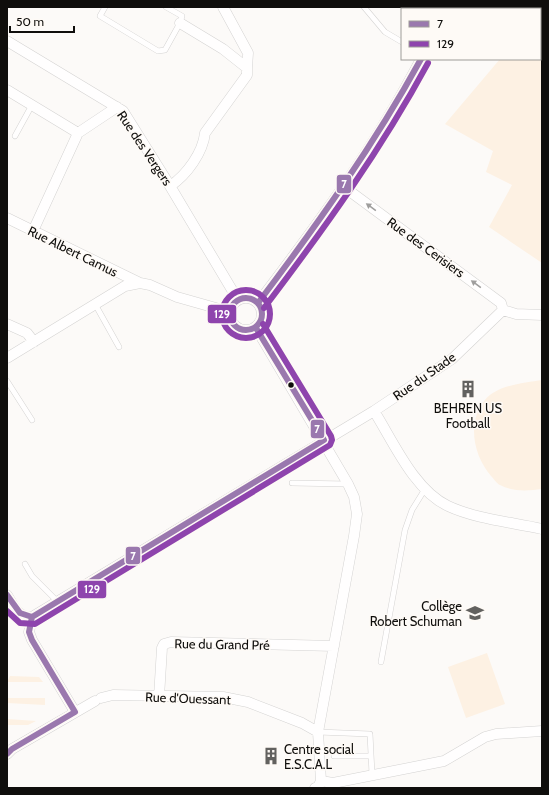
<svg xmlns="http://www.w3.org/2000/svg" width="549" height="795" font-family="Cabin,sans-serif">
  <rect width="100%" height="100%" fill="#fcfaf8"/>
  <path fill="#fdf1e3" d="M542,10V263L489,227L512,185L486,172L493,151L445,124L500,59H540V12Z
    M542,380V489C528,491 513,492 500,485C497,484 494,479 491,476C474,456 466,423 485,400C497,385 524,383 542,380Z
    M487,653L505,704L466,718L448,667Z
    M10,676L39,677L43,682H7Z
    M7,698H45V705L7,703Z
    M7,719L36,721L28,725H8Z"/>
  <g fill="none" stroke-linecap="round" stroke-linejoin="round">
    <g stroke="#d4d3d2" stroke-width="6">
      <path id="lane" d="M105,7L100,16L158,51L165,50L180,23L182,16L166,7
        M364,7L385,32L402,42
        M15,136L32,105
        M95,304L119,347
        M7,381L32,420
        M292,483L347,484
        M25,564L32,576L58,602
        M381,662L405,530L412,510L425,489
        M318,732L370,734L372,774
        M334,756H371"/>
    </g>
    <g stroke="#d4d3d2" stroke-width="11">
      <path id="street" d="M223,7L248,53L247,68
        M447,9L448,7
        M7,41L123,111L170,186L238,300
        M7,90L78,133
        M170,186C187,175 203,152 205,133L247,75V68L223,49L180,23
        M344,187L501,303L503,310
        M7,218L140,283
        M33,231L78,133L117,107
        M230 314a16 16 0 1 1 32 0a16 16 0 1 1-32 0Z
        M258,303C318,224 375,147 421,59
        M7,324L27,333L34,342
        M256,328L348,484L354,497L357,514L354,536L318,732L321,781
        M7,358L125,286L140,283L150,285L177,297L230,312
        M374,411C393,441 414,490 448,506C476,519 511,522 542,529
        M7,595C13,605 18,618 32,617
        M32,617L374,411L452,359L503,310L516,314L542,315
        M32,617L29,632L32,640L75,712
        M159,697L162,648L164,644L171,642L334,646
        M101,698L113,695L223,697L248,702L302,723L318,732
        M7,754L12,749L95,701
        M315,788L318,787L321,781L333,783L444,761L485,737L496,734L542,731"/>
    </g>
    <use href="#lane" stroke="#fffefe" stroke-width="5"/>
    <use href="#street" stroke="#fffefe" stroke-width="10"/>
    <g stroke="#fefaf6" stroke-width="9">
      <path id="bus-1" d="M230 314a16 16 0 1 1 32 0a16 16 0 1 1-32 0Z
        M258,303C317,225 374,145 421,59
        M7,595L20,613L32,617
        M32,617L324,440L256,328
        M7,754L12,749L75,712L32,640L29,632L32,617"/>
    </g>
    <g stroke="#fefaf6" stroke-width="9">
      <path id="bus-2" d="M222 314a24 24 0 1 1 48 0a24 24 0 1 1-48 0Z
        M264,308C324,229 381,150 428,63
        M7,611L20,623L35,624L330,445L332,440L331,436L263,324"/>
    </g>
    <use href="#bus-1" stroke="#9a78ae" stroke-width="6"/>
    <use href="#bus-2" stroke="#8e44ad" stroke-width="6"/>
  </g>
  <defs><path id="oneway-solid" d="M-6-.8H1V-3.2L6.5 0L1 3.2V.8H-6Z"/></defs>
  <g fill="#9f9e9d">
    <use href="#oneway-solid" transform="translate(371 207) rotate(-144)"/>
    <use href="#oneway-solid" transform="translate(476 284) rotate(-144)"/>
  </g>
  <defs>
    <g id="building-bare" transform="scale(1.38)"><path d="M-4-6H4V6H1V3H-1V6H-4ZM-2.5-4.3h1.7v1.8h-1.7ZM.8-4.3h1.7v1.8H.8ZM-2.5-1h1.7V.8h-1.7ZM.8-1h1.7V.8H.8Z" fill="#62615f" stroke="#fefaf6" stroke-width="2.5" paint-order="stroke"/></g>
    <g id="school-bare" transform="scale(1.38)"><path d="M0-5L7-2L0 1L-7-2ZM-4 1L0 2.5L4 1V4Q0 6-4 4Z" fill="#62615f" stroke="#fefaf6" stroke-width="2.5" paint-order="stroke"/></g>
  </defs>
  <g fill-rule="evenodd">
    <use href="#building-bare" x="468" y="389"/>
    <use href="#school-bare" x="475" y="613"/>
    <use href="#building-bare" x="271" y="756"/>
  </g>
  <circle fill="#0f0e0c" stroke="#fefaf6" stroke-width="1.5" cx="291" cy="385" r="3.5"/>
  <g text-anchor="middle" dominant-baseline="central" stroke-width="3" stroke-linejoin="round" paint-order="stroke">
    <g font-size="13" fill="#0f0e0c" stroke="#fefaf6">
      <text transform="translate(145 148) rotate(56)">Rue des Vergers</text>
      <text transform="translate(426 247) rotate(36)">Rue des Cerisiers</text>
      <text transform="translate(73 251) rotate(26)">Rue Albert Camus</text>
      <text transform="translate(424 376) rotate(-35)">Rue du Stade</text>
      <text transform="translate(222 644) rotate(1)">Rue du Grand Pré</text>
      <text transform="translate(188 698) rotate(2)">Rue d'Ouessant</text>
    </g>
    <g font-size="13" fill="#0f0e0c" stroke="#fefaf6">
      <text x="468" y="408">BEHREN US<tspan x="468" dy="15">Football</tspan></text>
      <text x="462" y="606" text-anchor="end">Collège<tspan x="462" dy="15">Robert Schuman</tspan></text>
      <text x="284" y="749" text-anchor="start">Centre social<tspan x="284" dy="15">E.S.C.A.L</tspan></text>
    </g>
  </g>
  <g stroke="#fefaf6" stroke-width="1.5">
    <rect x="336" y="174" width="16" height="20" rx="4" fill="#9a78ae"/>
    <rect x="207" y="304" width="30" height="20" rx="4" fill="#8e44ad"/>
    <rect x="310" y="419" width="15" height="20" rx="4" fill="#9a78ae"/>
    <rect x="125" y="546" width="16" height="19" rx="4" fill="#9a78ae"/>
    <rect x="77" y="580" width="30" height="19" rx="4" fill="#8e44ad"/>
  </g>
  <g font-size="11" text-anchor="middle" font-weight="bold" fill="#fff">
    <text x="344" y="188">7</text>
    <text x="222" y="318">129</text>
    <text x="317" y="433">7</text>
    <text x="133" y="560">7</text>
    <text x="92" y="593">129</text>
  </g>
  <rect width="549" height="795" fill="none" stroke="#0f0e0c" stroke-width="16"/>
  <rect x="401" y="8" width="140" height="52" fill="#fefaf6" stroke="#9e9c98"/>
  <rect x="409" y="21" width="20" height="6" fill="#9a78ae" stroke="#9e9c98"/>
  <text x="437" y="28" font-size="12" fill="#0f0e0c">7</text>
  <rect x="409" y="41" width="20" height="6" fill="#8e44ad" stroke="#9e9c98"/>
  <text x="437" y="48" font-size="12" fill="#0f0e0c">129</text>
  <path d="M10 26v6h64v-6" fill="none" stroke="#0f0e0c" stroke-width="2"/>
  <text x="16" y="26" font-size="12" fill="#0f0e0c" stroke="#fefaf6" stroke-width="3" paint-order="stroke">50 m</text>
</svg>
